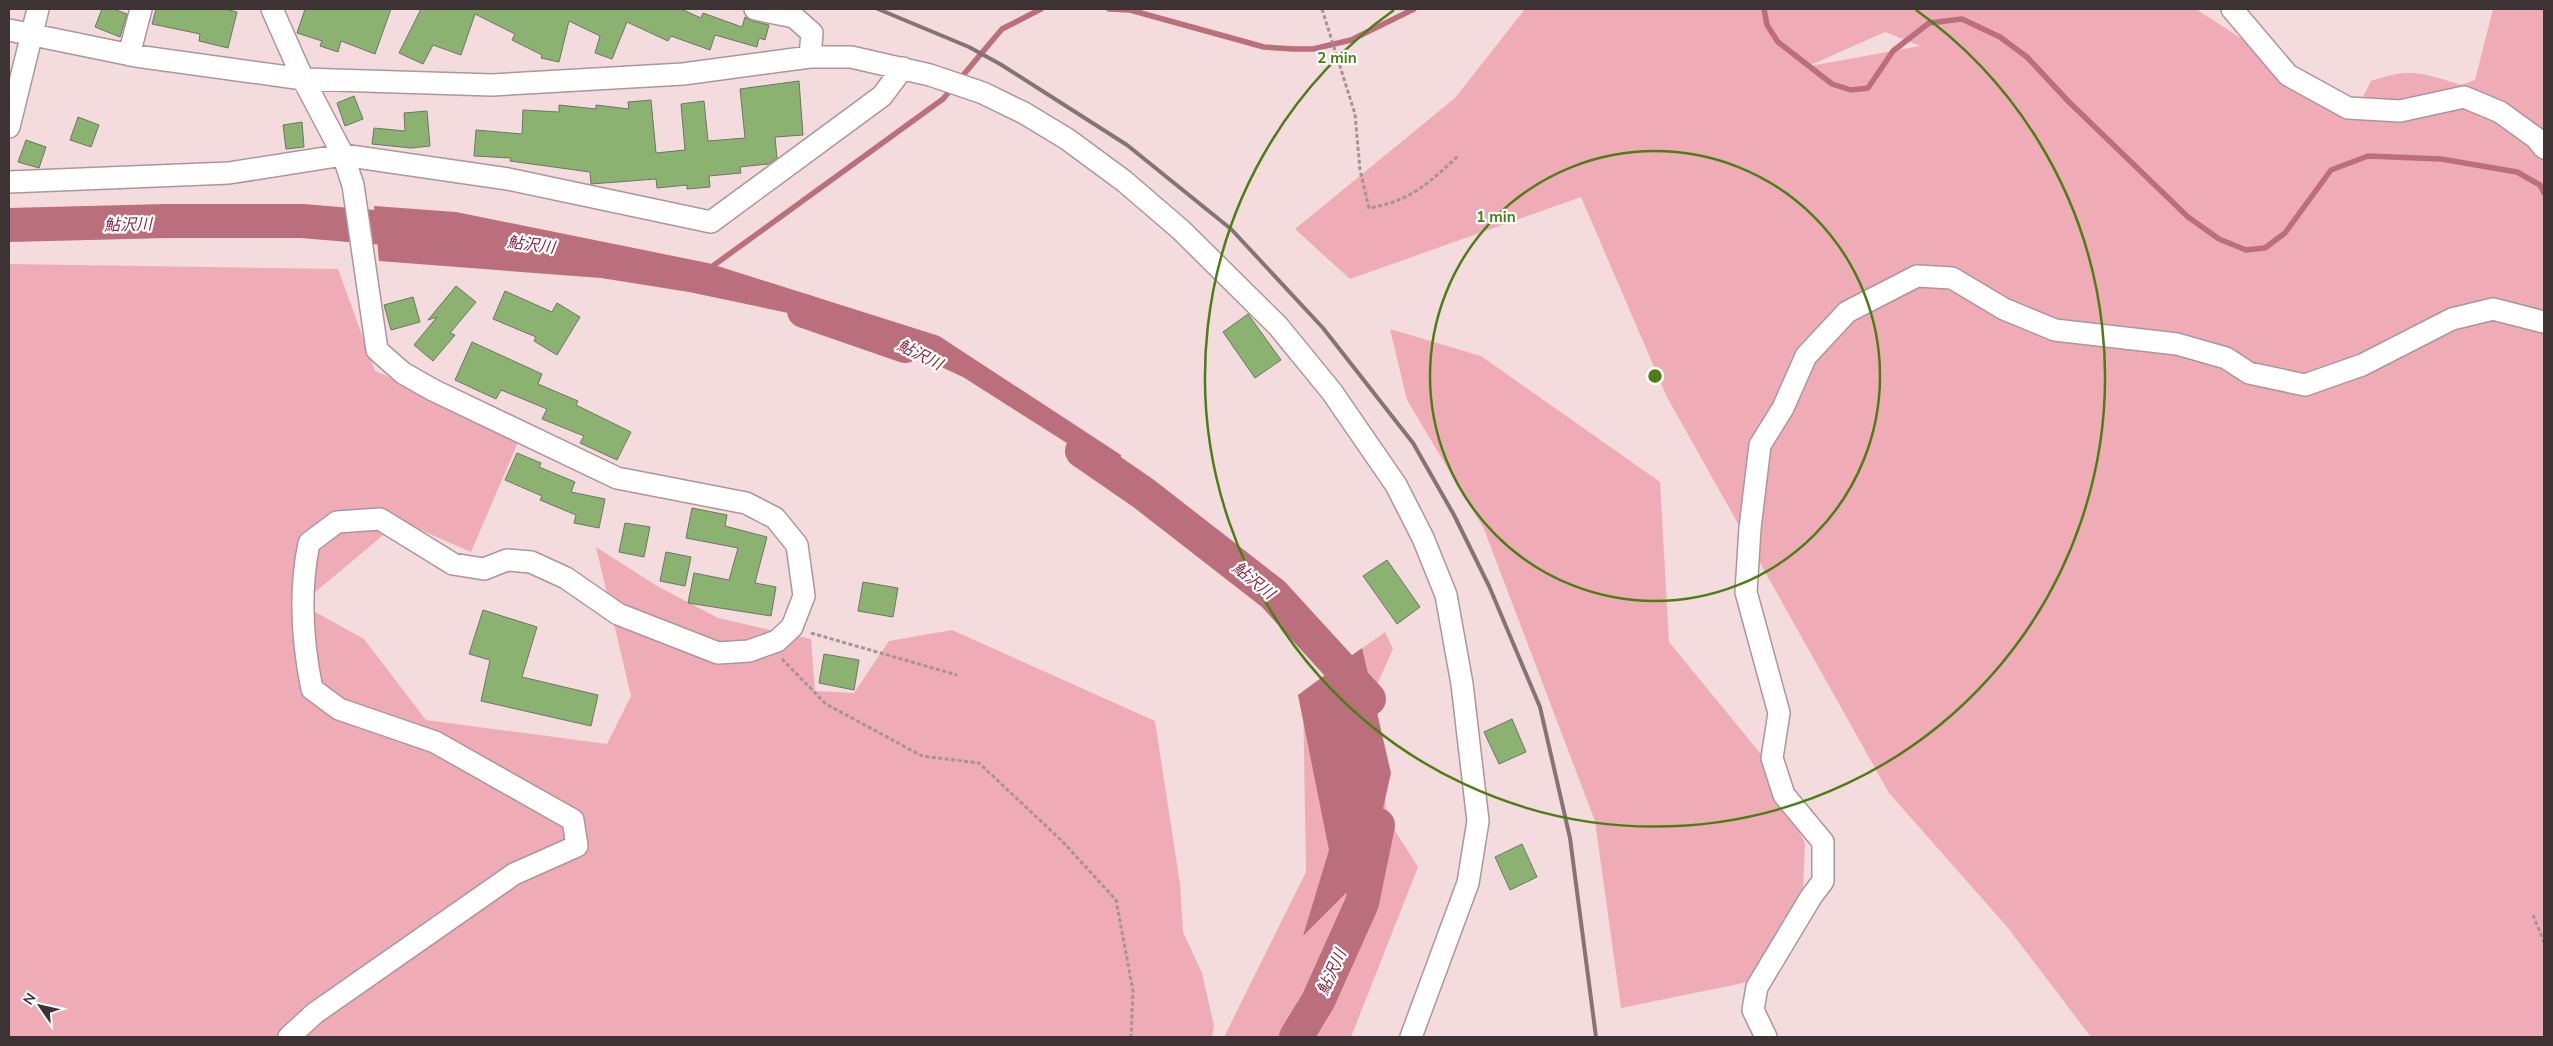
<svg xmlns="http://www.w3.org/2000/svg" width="2553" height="1046" font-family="Mulish,'Noto Sans JP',sans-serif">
  <rect width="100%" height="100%" fill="#f4dbde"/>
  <path fill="#f0acb6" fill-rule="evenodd" d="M1525,9H2196L2348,108L2359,105L2371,81C2409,67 2424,73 2461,85L2475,80L2493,9H2544V1037H2091L2008,928L1889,793L1667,397L1581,197L1350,279L1295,229L1455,98ZM1885,32L1920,46L1805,67H1806Z
    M9,264L338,269L375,371L522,433L471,552L400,521L301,604L364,639L426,720L607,744L631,696L596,547L657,586L718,618L811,639L815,691L854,693L889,641L952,630L1155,721L1180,884L1183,932L1202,973L1214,1026L1212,1037H9Z
    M1390,329L1481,356L1660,482L1669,642L1760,753L1805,843L1802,911L1753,981L1621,1008L1595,821L1484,529L1407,400Z
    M1385,632L1393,649L1375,689L1387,818L1418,867L1351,1037H1224L1306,872L1303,691Z"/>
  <path fill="#bb6e7b" d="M374,206L456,212L708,263L939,336L1121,455L1119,476L963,377L855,327L689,292L601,278L379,261Z
    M1362,648L1391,773L1369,870L1303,936L1329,850L1298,695Z"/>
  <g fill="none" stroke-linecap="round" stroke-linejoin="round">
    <path stroke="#bb6e7b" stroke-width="5.5" d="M1109,9L1130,10L1264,47L1294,49H1313L1351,40L1414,9
      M1764,9L1767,25L1778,42L1832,84L1851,90L1868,88L1893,51L1929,23L1962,19L2000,37L2027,57L2069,102L2188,217L2219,239L2246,250L2265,248L2285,233L2331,170L2368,156L2441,159L2517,172L2540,185L2544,193
      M959,80L1002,29L1041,9
      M710,268L943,99L953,87"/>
    <path stroke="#bb6e7b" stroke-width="34" d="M9,225L167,221H302L421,231
      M804,311L905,346
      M1082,451L1143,493L1273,594L1369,699
      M1296,1037L1318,1001L1362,903L1378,825"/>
  </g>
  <path fill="#8cb271" stroke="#6c7665" d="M102,9H113L127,14L120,37L95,27Z
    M156,9H225L237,12L228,48L199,41L200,34L152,24Z
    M305,9H391L375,54L341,41L338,52L320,46L322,41L297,33Z
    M421,9H681L701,18L703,13L742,27L745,17L752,21L769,25L765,40L759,38L757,47L715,35L710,50L671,36L668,41L627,22L612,59L595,53L600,36L569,21L559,62L541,58L542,55L512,40L515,34L475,14L461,55L433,45L423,64L399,53Z
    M799,81L803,135L775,137L777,158L768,164L740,167L741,173L709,176L710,187L687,189V185L657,188L656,179L591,184L590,172L510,161L511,158L474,156L476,130L522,134L523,110L559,112V105L596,109V105L629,109L628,102L651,100L656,153L685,150L681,104L704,101L708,141L745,138L740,89Z
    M354,96L363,119L345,126L337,103Z
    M427,111L430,146L411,148L372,144L374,128L405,131L404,113Z
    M78,117L99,125L91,147L70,140Z
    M302,122L304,147L286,149L283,125Z
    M26,140L46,147L39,168L18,162Z
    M456,286L476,302L450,333L455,335L433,361L414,345L437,317L428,320Z
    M505,291L552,312L557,303L580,317L557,355L534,341L536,337L493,319Z
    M413,297L420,322L391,330L384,305Z
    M1248,314L1281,360L1255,378L1223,332Z
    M472,342L542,374L538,384L578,401L576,405L631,432L617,460L580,443L584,436L542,419L547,409L501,390L496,399L455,380Z
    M517,453L541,463L539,467L575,482L571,492L605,499L599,528L574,523L576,515L540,500L542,496L505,480Z
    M692,508L727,515L725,526L767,537L755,583L776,587L771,616L688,603L694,573L729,580L738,548L686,538Z
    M625,523L650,527L644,557L619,552Z
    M666,552L691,557L685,586L660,581Z
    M1387,560L1420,607L1397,624L1363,576Z
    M863,582L898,588L893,617L858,611Z
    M483,610L537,627L522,677L598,695L591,726L481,701L490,660L469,654Z
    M824,654L859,660L854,690L819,683Z
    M1512,719L1526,752L1499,764L1484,732Z
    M1522,844L1537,877L1510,890L1495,857Z"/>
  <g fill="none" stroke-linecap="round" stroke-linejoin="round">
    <g stroke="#ad9698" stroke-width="24">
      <path id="minor" d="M272,9L303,79L343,155L353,185L377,350L403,373L433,390L617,478L746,503L775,518L797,545L804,596L792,627L777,641L749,651L718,653L618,614L566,578L531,562L507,560L484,569L453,564L380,519L337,522L309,543C299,592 302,641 312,689L339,709L435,742L573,820L577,846L514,874L315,1013L289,1037
        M755,9L794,17L812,33L810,57
        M2232,9L2288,75L2348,108L2400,111L2464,97L2500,112L2536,138L2544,148
        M9,30L136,56L303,79L492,85L683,74L810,57H851L930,75L983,93L1024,113L1067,139L1124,181L1181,230L1278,326L1332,392L1396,485L1423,538L1446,595L1462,684L1478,821L1468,883L1411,1037
        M129,55L141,9
        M9,127L38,9
        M9,182L229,173L343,155L508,179L711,222L882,96L903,68
        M1766,1037L1753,1010L1757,987L1811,897L1823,881V842L1784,795L1772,758L1779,713L1746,592L1750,528L1760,445L1783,408L1806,356L1847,312L1917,276L1952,278L2004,309L2055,330L2177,344L2226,358L2249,373L2305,385L2362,365L2452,319L2493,309L2544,322"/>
    </g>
    <path stroke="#a59395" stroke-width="3" stroke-dasharray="4 2.5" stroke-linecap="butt" d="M1322,9L1355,114L1360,170L1369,208C1411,201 1429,183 1459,155
      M811,633L957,675
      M782,659L826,704L922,756L979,763L1062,841L1116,900L1133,991L1131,1037
      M2533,915L2544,942"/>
    <use href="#minor" stroke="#fff" stroke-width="21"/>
    <path stroke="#847476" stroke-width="4" d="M878,9L969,47L1000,64L1127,145L1231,229L1323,328L1413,443L1454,515L1489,586L1540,707L1570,838L1596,1037"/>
  </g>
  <g fill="none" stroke="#4b7f13" stroke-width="2.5">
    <circle cx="1655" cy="376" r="225"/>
    <path d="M1916 10A450 450 0 1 1 1394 10"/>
  </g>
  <g text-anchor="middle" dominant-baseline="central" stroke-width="4.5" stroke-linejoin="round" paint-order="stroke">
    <g font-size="16" font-style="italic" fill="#882a41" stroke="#fff">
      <text transform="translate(128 224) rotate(-1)">鮎沢川</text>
      <text transform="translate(531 244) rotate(7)">鮎沢川</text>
      <text transform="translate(920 354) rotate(27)">鮎沢川</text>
      <text transform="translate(1254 580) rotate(39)">鮎沢川</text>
      <text transform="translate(1331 972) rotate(-66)">鮎沢川</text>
    </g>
  </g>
  <circle cx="1655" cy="376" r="8" fill="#4b7f13" stroke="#fff" stroke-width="2.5"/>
  <g font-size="15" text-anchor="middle" font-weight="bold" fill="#4b7f13" stroke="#fff" stroke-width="4.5" stroke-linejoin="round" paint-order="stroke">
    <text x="1337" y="63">2 min</text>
    <text x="1496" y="222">1 min</text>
  </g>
  <rect width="2553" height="1046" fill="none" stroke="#3d3335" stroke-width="20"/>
  <g transform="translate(40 1006) rotate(304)" stroke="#ffffff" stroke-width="4" paint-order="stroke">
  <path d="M0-4L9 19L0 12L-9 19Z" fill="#3d3335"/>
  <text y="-8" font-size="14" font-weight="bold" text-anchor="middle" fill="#3d3335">N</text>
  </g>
</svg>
